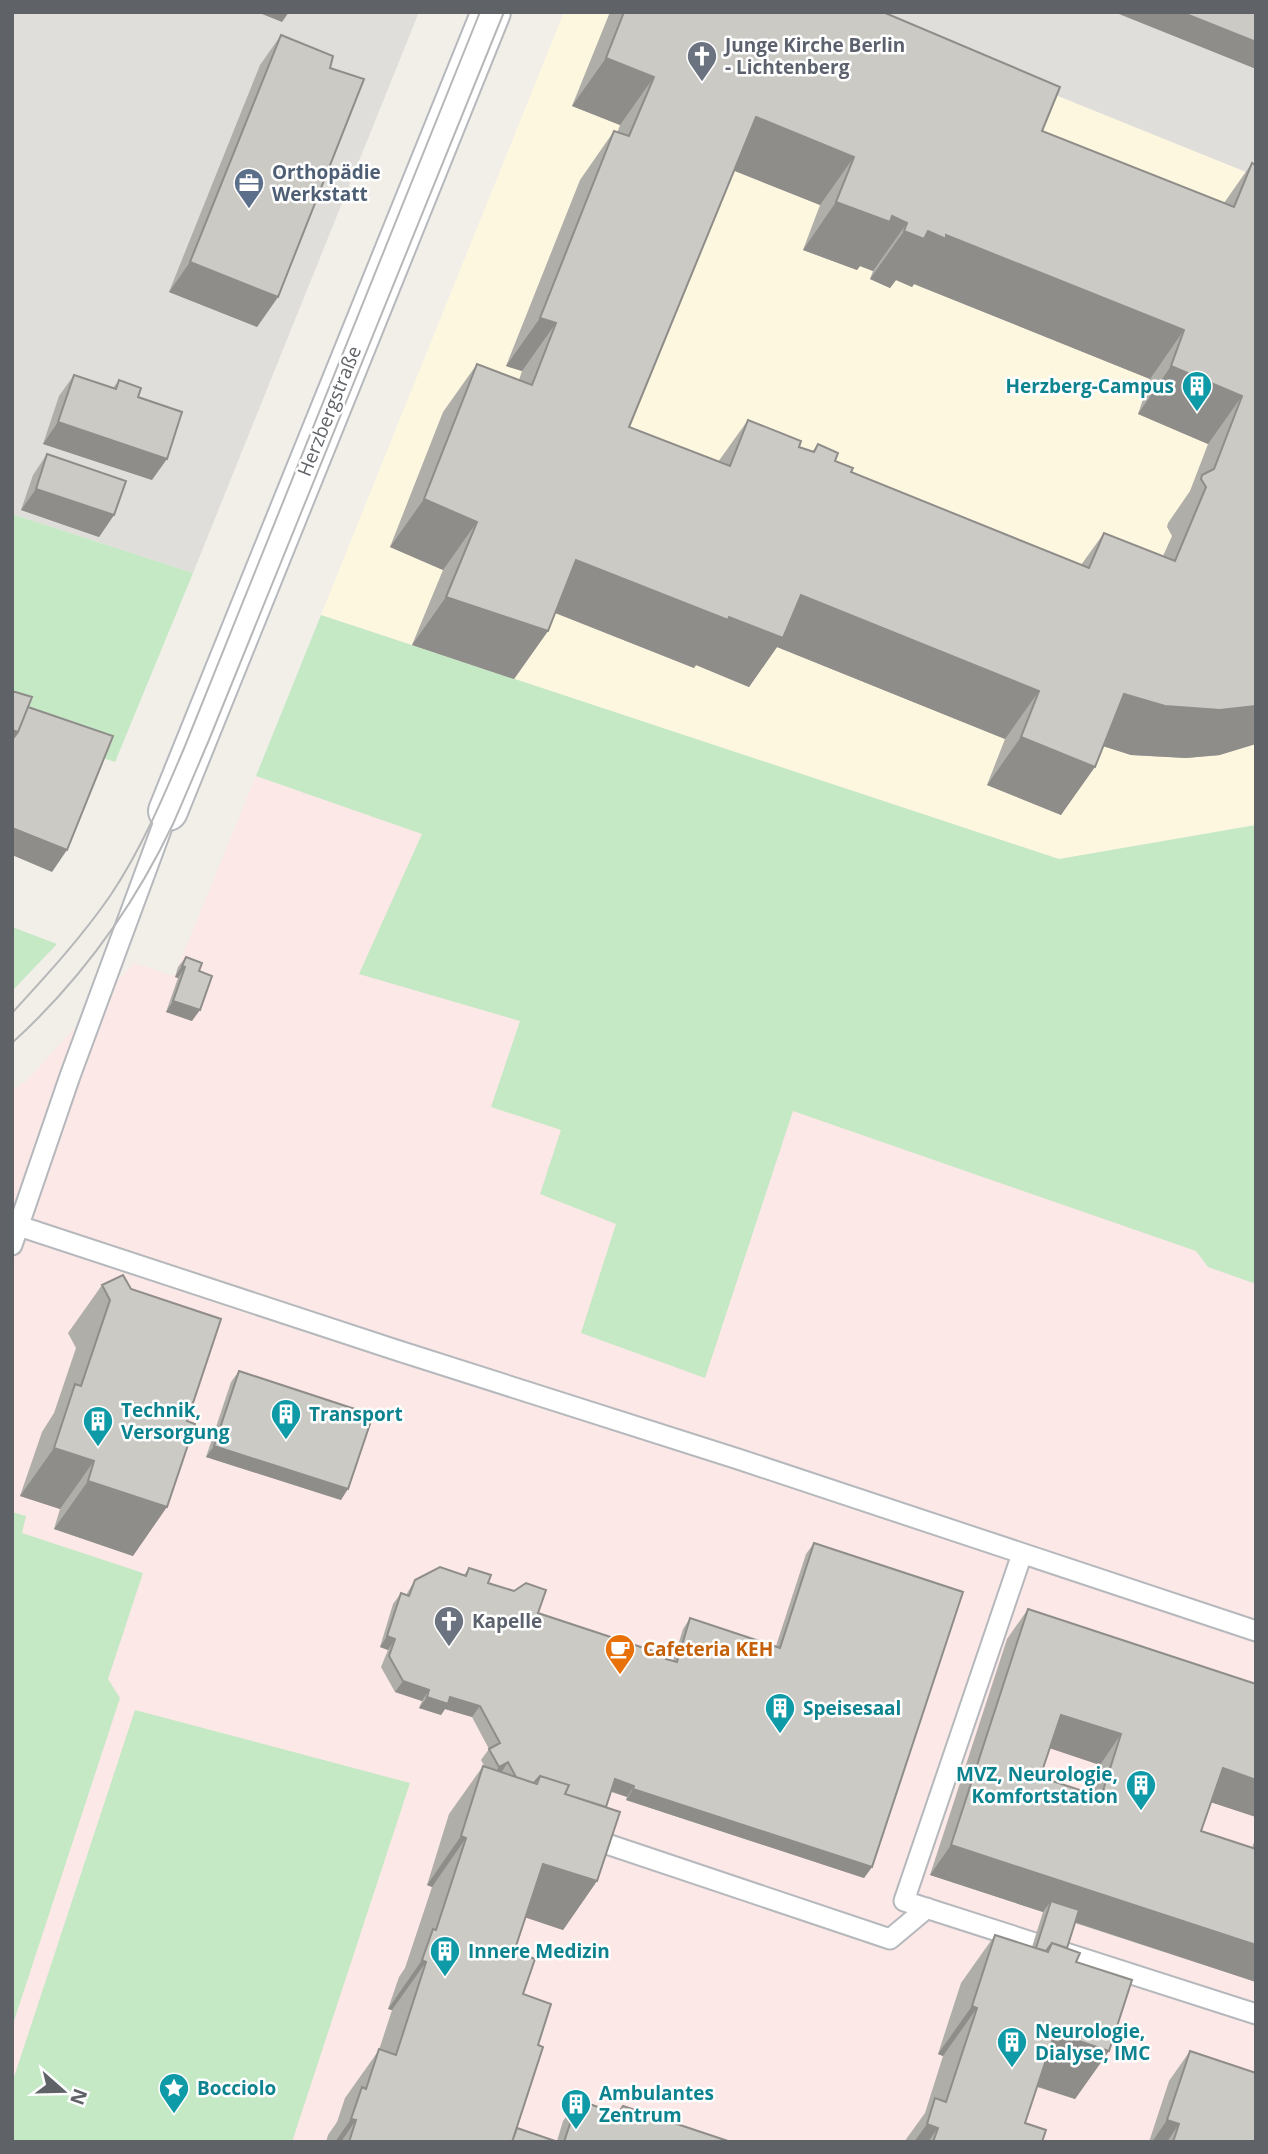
<svg xmlns="http://www.w3.org/2000/svg" width="1268" height="2154" font-family="'Open Sans',sans-serif">
  <rect width="100%" height="100%" fill="#f1efe8"/>
  <path fill="#fef7e0" d="M564,12H849L1256,176V825L1059,859L321,615Z"/>
  <path fill="#e0deda" d="M12,12H419L193,573L12,514Z
    M850,12H1256V176Z"/>
  <path fill="#fce8e6" d="M256,776L423,834L1256,1107V2142H12V1091L27,1080L134,963L174,976Z"/>
  <path fill="#c5e8c5" d="M12,514L193,573L115,762L12,728Z
    M321,615L1059,859L1256,825V1284L1208,1267L1196,1251L793,1111L705,1378L581,1333L616,1224L540,1194L561,1130L491,1107L520,1021L359,974L422,834L256,776Z
    M12,927L57,944L12,991Z
    M12,1512L26,1516L22,1533L143,1573L108,1679L120,1698L12,2027Z
    M135,1710L410,1783L292,2142H12V2083Z"/>
  <g fill="none" stroke-linecap="round" stroke-linejoin="round">
    <g stroke="#b5b8bc" stroke-width="23">
      <path id="lane" d="M19,1226L396,1350L738,1459L1256,1631
        M12,1245L70,1076L168,811
        M1022,1554L904,1901L1256,2014
        M592,1839L890,1939L927,1908"/>
    </g>
    <g stroke="#b5b8bc" stroke-width="42">
      <path id="street" d="M168,811L491,12"/>
    </g>
    <use href="#lane" stroke="#fff" stroke-width="19"/>
    <use href="#street" stroke="#fff" stroke-width="38"/>
    <path stroke="#b6b7b8" stroke-width="2" d="M12,1013C46,976 81,938 110,896C141,850 163,798 185,746L480,12
      M12,1043C79,982 134,906 173,824C185,797 197,768 209,740L504,12"/>
  </g>
  <path fill="#afaea9" fill-rule="evenodd" d="M610,12H883L1042,131L1224,203L1252,163L1256,165L1220,755L1186,758L1131,755L1103,746L1061,815L987,785L1005,739L777,647L749,687L696,665L694,668L555,613L548,631L514,679L412,645L443,570L390,547L443,412L477,364L519,380L522,371L506,366L580,180L614,131L617,133L620,125L572,106ZM734,170L820,205L803,250L857,270L860,266L873,271L870,279L890,288L896,280L912,287L914,284L1150,379L1138,414L1208,444L1190,491L1168,523L1167,527L1172,536L1163,556L1104,533L1081,565L851,472L835,461L818,444L813,451L799,447L748,420L718,462L629,427Z
    M281,35L330,68L278,297L257,327L169,292L260,65Z
    M74,375L113,388L119,380L138,397L152,480L43,444L59,396Z
    M47,454L114,515L99,537L21,510L33,475Z
    M186,957L199,971L192,1021L166,1012L178,978L175,977L178,967Z
    M123,1275L133,1556L54,1529L60,1509L20,1496L42,1432L54,1413L76,1348L68,1333L102,1285Z
    M239,1371L341,1500L206,1457L231,1382Z
    M814,1543L872,1867L864,1878L626,1800L627,1797L611,1792L606,1807L597,1881L563,1930L525,1917L514,1952L523,1994L538,2045L517,2128L557,2141L563,2121L578,2100L617,2114L623,2106L731,2142H326L328,2135L337,2122L345,2098L379,2050L392,2010L388,2009L399,1977L405,1968L432,1887L427,1885L449,1814L483,1766L485,1767L481,1760L489,1749L472,1717L445,1709L441,1715L419,1708L422,1701L395,1692L381,1667L388,1650L380,1647L393,1604L401,1593L406,1595L415,1580L464,1575L469,1568L488,1583L538,1613L673,1661L683,1629L690,1618L776,1646L806,1554Z
    M1028,1609L1256,1684V1817L1211,1802L1201,1831L1252,1848L1256,1836V1982L1075,1923L1067,1948L1076,1962L1109,2051L1075,2099L1037,2087L1025,2123L1042,2142H904L925,2113L943,2056L938,2054L961,1983L995,1935L1032,1947L1043,1912L930,1875L1007,1639ZM1050,1748L1100,1765L1090,1793L1040,1777Z
    M1190,2051L1256,2142H1149L1169,2081Z"/>
  <path fill="#8f8d8a" d="M257,12H289L282,22Z
    M1114,12H1181L1256,42V69Z
    M606,58L654,77L620,125L572,106Z
    M756,117L854,157L820,205L722,166Z
    M836,202L892,216L907,223L873,271L860,266L857,270L803,250Z
    M904,231H928L946,235L1184,330L1150,379L914,284L912,287L896,280L890,288L870,279Z
    M190,262L278,297L257,327L169,292Z
    M540,318L556,323L522,371L506,366Z
    M1171,366L1242,396L1208,444L1138,414Z
    M58,422L167,459L152,480L43,444Z
    M36,489L114,515L99,537L21,510Z
    M424,499L477,522L443,570L390,547Z
    M576,560L801,595L1039,691L1005,739L777,647L749,687L696,665L694,668L543,608Z
    M446,597L548,631L514,679L412,645Z
    M1124,694L1256,706V744L1220,755L1186,758L1131,755L1090,742Z
    M12,730L18,732L12,740Z
    M1021,737L1095,767L1061,815L987,785Z
    M12,828L67,850L52,872L12,855Z
    M182,966L185,967L178,978L175,977Z
    M173,1001L200,1010L192,1021L166,1012Z
    M214,1446L348,1489L341,1500L206,1457Z
    M54,1448L94,1461L60,1509L20,1496Z
    M88,1481L167,1507L133,1556L54,1529Z
    M387,1636L395,1639L388,1650L380,1647Z
    M403,1681L429,1690L422,1701L395,1692Z
    M427,1697H450L480,1706L472,1717L445,1709L441,1715L419,1708Z
    M1061,1715L1121,1734L1100,1765L1040,1745Z
    M508,1762L501,1773L491,1778L499,1767Z
    M1223,1768L1256,1780V1817L1201,1799Z
    M615,1779L634,1786L627,1797L608,1790Z
    M633,1789L872,1867L864,1878L626,1800Z
    M461,1836L466,1838L432,1887L427,1885Z
    M951,1845L1256,1945V1982L1047,1913L1051,1901L1043,1912L930,1875Z
    M543,1864L597,1881L563,1930L509,1912Z
    M422,1960L426,1962L392,2010L388,2009Z
    M972,2006L977,2008L943,2056L938,2054Z
    M1055,2033L1109,2051L1075,2099L1021,2081Z
    M351,2119L356,2120L341,2142H335Z
    M1167,2120L1179,2124L1167,2142H1152Z
    M927,2124L938,2128L928,2142H914Z"/>
  <path fill="#cccac5" stroke="#8f8d8a" stroke-width="2" fill-rule="evenodd" d="M624,12H883L1060,87L1042,131L1234,207L1252,163L1256,165V706L1220,710L1165,706L1124,694L1095,767L1021,737L1039,691L801,595L783,638L729,617L728,620L576,560L548,631L446,597L477,522L424,499L477,364L532,385L556,323L540,318L614,131L629,136L654,77L606,58ZM756,117L854,157L836,202L890,222L892,216L907,223L904,231L924,239L928,231L946,239V235L1184,330L1171,366L1242,396L1214,469L1202,475L1201,479L1206,487L1175,561L1104,533L1089,568L851,472L853,468L835,461L838,453L818,444L814,452L799,447L801,441L748,420L730,466L629,427Z
    M1181,12H1256V42Z
    M281,35L333,56L330,68L364,79L278,297L190,262Z
    M74,375L116,389L119,380L141,388L138,397L182,412L167,459L58,422Z
    M47,454L126,481L114,515L36,489Z
    M12,691L32,697L18,732L12,730Z
    M28,707L113,736L67,850L12,828V740L18,732Z
    M186,957L202,963L199,971L212,976L200,1010L173,1001L185,967L182,966Z
    M123,1275L131,1289L221,1319L187,1421L195,1424L167,1507L88,1481L94,1461L54,1448L75,1384L81,1386L110,1300L102,1285Z
    M239,1371L373,1415L348,1489L214,1446Z
    M814,1543L963,1592L872,1867L633,1789L634,1786L615,1779L606,1807L565,1794L569,1785L540,1776L534,1783L516,1777L508,1762L499,1767L489,1749L500,1743L480,1706L450,1697L448,1704L427,1697L429,1690L403,1681L389,1656L395,1639L387,1636L401,1593L409,1596L415,1580L440,1567L466,1576L469,1568L491,1575L488,1583L514,1591L526,1583L546,1590L538,1613L650,1650L667,1656L666,1659L677,1662L690,1618L780,1648Z
    M1028,1609L1256,1684V1780L1223,1768L1201,1831L1256,1849V1945L951,1845ZM1061,1715L1121,1734L1101,1797L1040,1777Z
    M483,1766L537,1784L540,1776L569,1785L565,1794L620,1812L597,1881L543,1864L514,1952L535,1959L523,1994L551,2004L538,2045L543,2047L512,2142H349L356,2120L351,2119L362,2087L366,2089L379,2049L396,2055L426,1962L422,1960L433,1929L436,1930L466,1838L461,1836Z
    M1051,1901L1079,1910L1067,1948L1052,1943L1046,1951L1036,1948Z
    M995,1935L1048,1952L1052,1943L1080,1953L1076,1962L1132,1980L1109,2051L1055,2033L1025,2123L1046,2130L1042,2142H933L938,2128L927,2124L935,2098L946,2102L977,2008L972,2006Z
    M1190,2051L1256,2073V2142H1173L1179,2124L1167,2120Z
    M578,2100L618,2114L623,2106L731,2142H564Z
    M517,2128L558,2142H512Z"/>
  <defs>
    <g id="church-pin" transform="scale(1.575)"><path d="M0 17L-7.5 6A9.5 9.5 0 1 1 7.5 6Z" fill="#6b7280" stroke="#fff"/><path d="M-1.2-6h2.4v3.5h3.3v2.4h-3.3V6h-2.4V-.1h-3.3v-2.4h3.3Z" fill="#fff"/></g>
    <g id="office-pin" transform="scale(1.575)"><path d="M0 17L-7.5 6A9.5 9.5 0 1 1 7.5 6Z" fill="#5c6f8a" stroke="#fff"/><path d="M-6-3h4V-5.5h4V-3h4V5H-6ZM-1-4.5V-3h2v-1.5ZM-6 0V1H6V0Z" fill="#fff"/></g>
    <g id="building-pin" transform="scale(1.575)"><path d="M0 17L-7.5 6A9.5 9.5 0 1 1 7.5 6Z" fill="#0f9aa8" stroke="#fff"/><path d="M-4-6H4V6H1V3H-1V6H-4ZM-2.5-4.3h1.7v1.8h-1.7ZM.8-4.3h1.7v1.8H.8ZM-2.5-1h1.7V.8h-1.7ZM.8-1h1.7V.8H.8Z" fill="#fff"/></g>
    <g id="cafe-pin" transform="scale(1.575)"><path d="M0 17L-7.5 6A9.5 9.5 0 1 1 7.5 6Z" fill="#e8710a" stroke="#fff"/><path d="M-5.5-4.5H6V0H3Q3 3.5 0 3.5H-2.5Q-5.5 3.5-5.5 0ZM3-3.2v2h1.7v-2ZM-6 4.5H4V6H-6Z" fill="#fff"/></g>
    <g id="sight-pin" transform="scale(1.575)"><path d="M0 17L-7.5 6A9.5 9.5 0 1 1 7.5 6Z" fill="#0f9aa8" stroke="#fff"/><path d="M0-6L1.8-2.2L6-1.7L2.9 1.2L3.7 5.4L0 3.3L-3.7 5.4L-2.9 1.2L-6-1.7L-1.8-2.2Z" fill="#fff"/></g>
  </defs>
  <g fill-rule="evenodd">
    <use href="#church-pin" x="702" y="56"/>
    <use href="#office-pin" x="249" y="183"/>
    <use href="#building-pin" x="1197" y="386"/>
    <use href="#building-pin" x="286" y="1414"/>
    <use href="#building-pin" x="98" y="1421"/>
    <use href="#church-pin" x="449" y="1621"/>
    <use href="#cafe-pin" x="620" y="1649"/>
    <use href="#building-pin" x="780" y="1708"/>
    <use href="#building-pin" x="1141" y="1785"/>
    <use href="#building-pin" x="445" y="1951"/>
    <use href="#building-pin" x="1012" y="2042"/>
    <use href="#sight-pin" x="174" y="2088"/>
    <use href="#building-pin" x="576" y="2104"/>
  </g>
  <g text-anchor="middle" dominant-baseline="central" stroke-width="5" stroke-linejoin="round" paint-order="stroke">
    <g font-size="19" font-weight="bold" fill="#5b616d" stroke="#fff" text-anchor="start">
      <text x="725" y="45">Junge Kirche Berlin<tspan x="725" dy="22">- Lichtenberg</tspan></text>
      <text x="472" y="1621">Kapelle</text>
    </g>
    <g font-size="19" font-weight="bold" fill="#4e5e75" stroke="#fff" text-anchor="start">
      <text x="272" y="172">Orthopädie<tspan x="272" dy="22">Werkstatt</tspan></text>
    </g>
    <g font-size="19" font-weight="bold" fill="#0d838f" stroke="#fff" text-anchor="start">
      <text x="1174" y="386" text-anchor="end">Herzberg-Campus</text>
      <text x="121" y="1410">Technik,<tspan x="121" dy="22">Versorgung</tspan></text>
      <text x="309" y="1414">Transport</text>
      <text x="803" y="1708">Speisesaal</text>
      <text x="1118" y="1774" text-anchor="end">MVZ, Neurologie,<tspan x="1118" dy="22">Komfortstation</tspan></text>
      <text x="468" y="1951">Innere Medizin</text>
      <text x="1035" y="2031">Neurologie,<tspan x="1035" dy="22">Dialyse, IMC</tspan></text>
      <text x="197" y="2088">Bocciolo</text>
      <text x="599" y="2093">Ambulantes<tspan x="599" dy="22">Zentrum</tspan></text>
    </g>
    <g font-size="19" fill="#5f6368" stroke="#fff">
      <text transform="translate(329 411) rotate(-68)">Herzbergstraße</text>
    </g>
    <g font-size="19" font-weight="bold" fill="#c56008" stroke="#fff" text-anchor="start">
      <text x="643" y="1649">Cafeteria KEH</text>
    </g>
  </g>
  <rect width="1268" height="2154" fill="none" stroke="#5f6368" stroke-width="28"/>
  <g transform="translate(63 2091) rotate(110)" stroke="#ffffff" stroke-width="5" paint-order="stroke">
  <path d="M0-5L12 26L0 18L-12 26Z" fill="#5f6368"/>
  <text y="-10" font-size="19" font-weight="bold" text-anchor="middle" fill="#5f6368">N</text>
  </g>
</svg>
